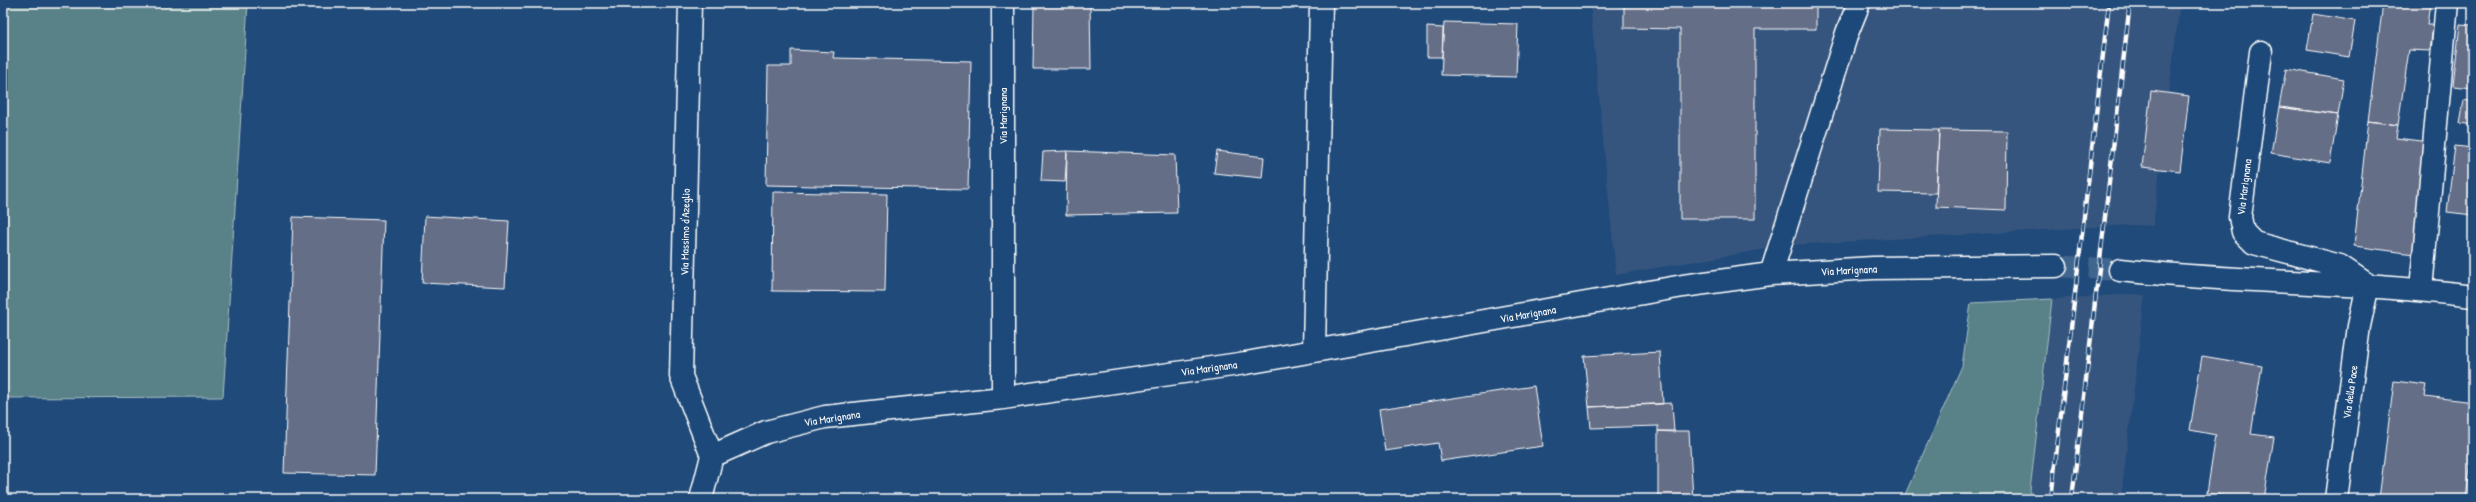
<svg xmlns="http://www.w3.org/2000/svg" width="2476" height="502" font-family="'Patrick Hand',sans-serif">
  <rect width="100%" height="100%" fill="#1f4a7a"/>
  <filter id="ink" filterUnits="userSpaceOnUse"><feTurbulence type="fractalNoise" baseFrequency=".025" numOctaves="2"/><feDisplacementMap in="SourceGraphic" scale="8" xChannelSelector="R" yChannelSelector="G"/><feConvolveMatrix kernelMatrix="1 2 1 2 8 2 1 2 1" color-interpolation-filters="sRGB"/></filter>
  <g filter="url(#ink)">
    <path fill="#34557e" d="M1590,3H2180L2153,226L2132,225L1789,245L1616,275Z
      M2132,294L2145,295L2121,499H2029L2052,299Z"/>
    <path fill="#588188" stroke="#acc0c4" d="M3,3H248L223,397L3,398Z
      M2052,299L2029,499H1903L1962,366L1971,303Z"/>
    <path fill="#656e87" stroke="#fff" d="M1034,3H1090L1091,69H1033Z
      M1624,3H1816V29H1755V219H1680V29L1624,28Z
      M2383,3H2430L2427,25H2433L2430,51L2409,50L2398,125L2368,121Z
      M2313,14L2355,21L2349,57L2307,50Z
      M1444,22L1518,24L1516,77L1441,75Z
      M2460,24L2473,25V88L2453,86Z
      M1427,27L1443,28L1442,57H1427Z
      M791,50L834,52L833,58L971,61L968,189L766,185L768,66H791Z
      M2286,69L2344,79L2338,115L2279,107Z
      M2151,91L2189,96L2180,171L2142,167Z
      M2464,100L2473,102V125L2460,123Z
      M2279,107L2338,115L2330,163L2271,153Z
      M2368,121L2398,125L2396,138L2429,142L2414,254L2354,246Z
      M1880,129L1939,130L1936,193L1878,192Z
      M1939,130L2007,131L2006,210L1936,207Z
      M2455,146L2473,148V215L2447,212Z
      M1067,151L1065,182L1041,181L1043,152Z
      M1067,151L1175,155L1177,213L1066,215Z
      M1217,151L1264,157L1262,178L1214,173Z
      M773,192L887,194L885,292L772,291Z
      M425,216L509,221L505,287L422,283Z
      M293,217L384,220L375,475L284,473Z
      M1660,352L1663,404L1589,407L1584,356Z
      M2202,356L2262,366L2251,434L2274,437L2264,499H2242L2207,493L2216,435L2190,430Z
      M2394,381L2427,385L2425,396L2473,402V443L2466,499H2379Z
      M1534,386L1543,446L1441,461L1438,443L1385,451L1379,409Z
      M1672,403L1674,432L1658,431V426L1591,428L1589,407Z
      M1658,431H1689L1693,499H1643L1658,496Z
      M901,496L978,497L901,499Z"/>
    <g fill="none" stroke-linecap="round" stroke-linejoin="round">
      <path stroke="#41658e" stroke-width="22" stroke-dasharray="22 11" stroke-linecap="butt" d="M2056,266L2120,270"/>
      <g stroke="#fff" stroke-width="25">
        <path id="minor" d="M690,3L681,376L712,456
          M2261,52L2240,217L2243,232L2254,243L2340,266L2368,285L2359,326L2336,499
          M2120,270C2238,283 2356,281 2473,296
          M1771,274L1847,33L1859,3
          M2421,289L2447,3
          M1314,351L1321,3
          M1003,398V3
          M701,499L712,456L766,432L825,417L1003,398L1246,363L1683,286L1771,274L1873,268L2056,266"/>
      </g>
      <use href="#minor" stroke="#1f4a7a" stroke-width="22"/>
      <g stroke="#fff" stroke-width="4.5">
        <path id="rail" d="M2051,499L2109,3
          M2072,499L2130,3"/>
      </g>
      <use href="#rail" stroke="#1f4a7a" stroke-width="3" stroke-dasharray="9" stroke-linecap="butt"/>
    </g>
  </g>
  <g text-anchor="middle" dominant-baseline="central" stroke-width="3.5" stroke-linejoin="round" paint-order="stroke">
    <g font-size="11" fill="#fff" stroke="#1f4a7a">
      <text transform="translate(1003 116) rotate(-90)">Via Marignana</text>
      <text transform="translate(2244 187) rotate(-83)">Via Marignana</text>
      <text transform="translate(685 232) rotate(-89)">Via Massimo d'Azeglio</text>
      <text transform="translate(1849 270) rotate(-3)">Via Marignana</text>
      <text transform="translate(1528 314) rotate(-10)">Via Marignana</text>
      <text transform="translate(1209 368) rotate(-8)">Via Marignana</text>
      <text transform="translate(2350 392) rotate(-82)">Via della Pace</text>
      <text transform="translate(832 418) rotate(-9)">Via Marignana</text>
    </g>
  </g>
  <rect width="2476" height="502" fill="none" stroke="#1f4a7a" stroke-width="16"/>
  <rect x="8" y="8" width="2460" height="486" fill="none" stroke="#fff" stroke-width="1.5" filter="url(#ink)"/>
</svg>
